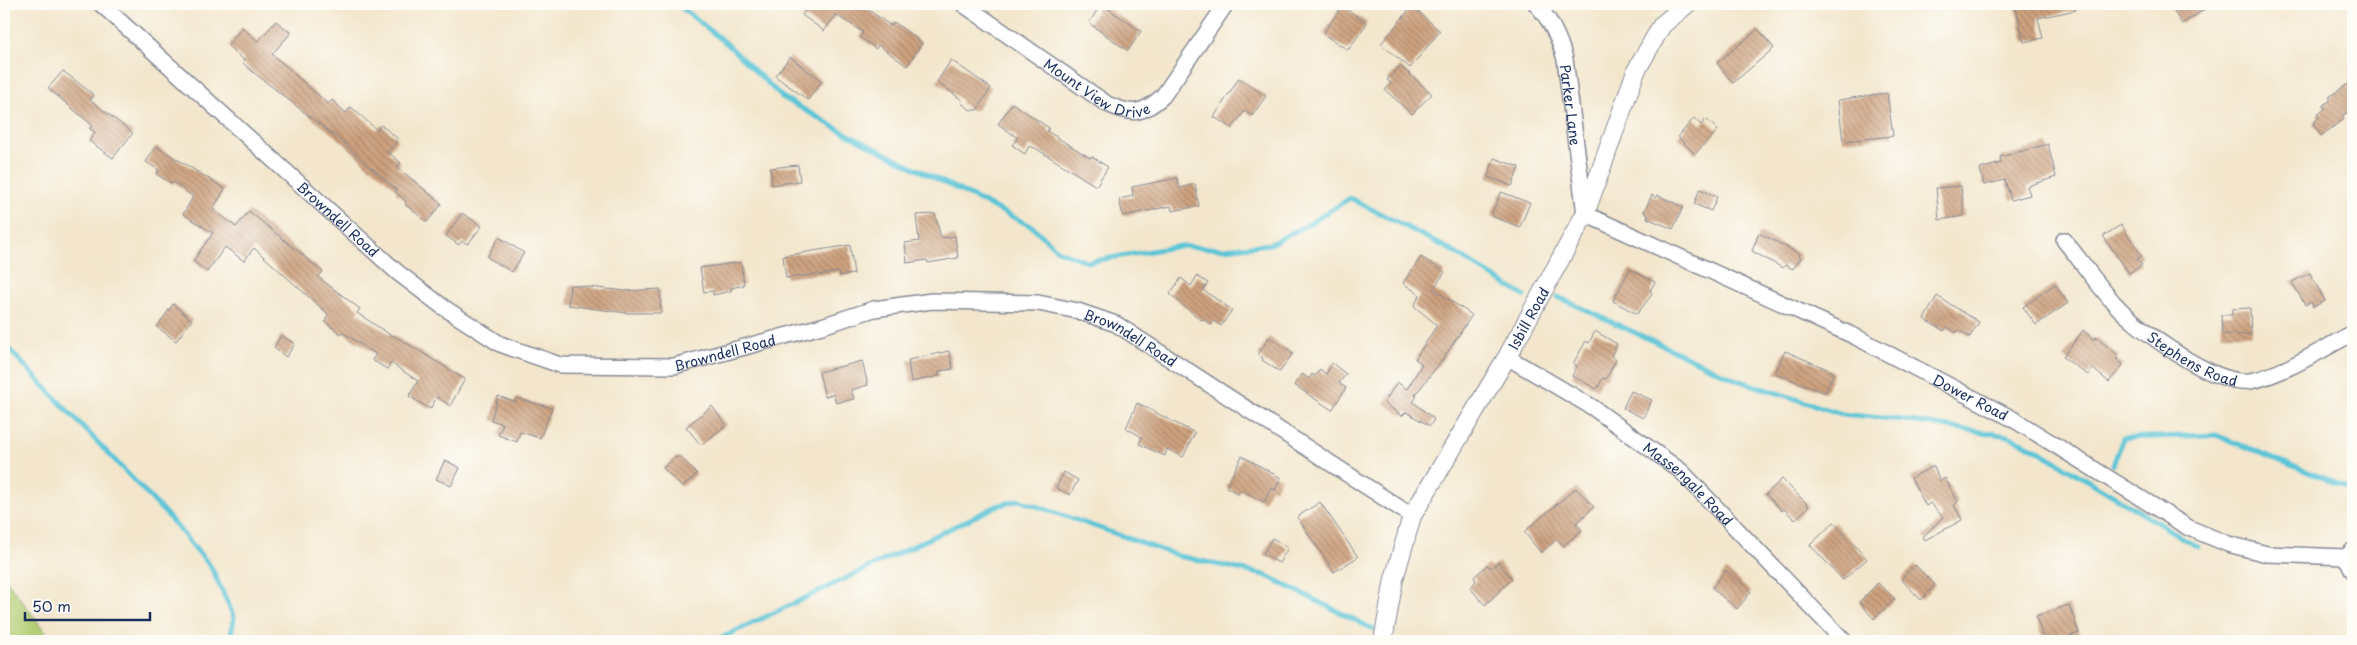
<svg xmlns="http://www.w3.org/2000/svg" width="2357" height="645" font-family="'Playpen Sans',sans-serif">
  <defs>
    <pattern id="building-back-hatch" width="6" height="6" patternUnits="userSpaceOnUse" patternTransform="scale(1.25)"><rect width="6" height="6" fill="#cea27f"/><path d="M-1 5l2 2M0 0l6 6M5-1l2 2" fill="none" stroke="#a6846b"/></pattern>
  </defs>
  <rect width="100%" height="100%" fill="#fdfcf7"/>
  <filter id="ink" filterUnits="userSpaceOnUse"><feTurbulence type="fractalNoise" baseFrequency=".02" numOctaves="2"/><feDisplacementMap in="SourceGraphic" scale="10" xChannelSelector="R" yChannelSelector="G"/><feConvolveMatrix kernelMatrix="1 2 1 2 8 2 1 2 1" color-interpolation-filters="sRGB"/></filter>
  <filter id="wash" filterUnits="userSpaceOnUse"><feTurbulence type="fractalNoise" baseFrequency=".0096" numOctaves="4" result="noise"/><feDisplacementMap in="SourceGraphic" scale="20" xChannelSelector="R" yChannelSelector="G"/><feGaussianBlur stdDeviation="1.12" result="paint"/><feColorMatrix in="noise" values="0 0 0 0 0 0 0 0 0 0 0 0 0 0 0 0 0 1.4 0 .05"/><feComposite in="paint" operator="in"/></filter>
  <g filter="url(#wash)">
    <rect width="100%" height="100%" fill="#f3e6cc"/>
    <path fill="#b3cd73" stroke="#677e68" d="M4,577L52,641H4Z"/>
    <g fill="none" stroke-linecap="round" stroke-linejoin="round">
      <path stroke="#5cc5d7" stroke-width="5" d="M677,4L726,43L782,97L845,133L1033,227L1057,250L1087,262L1180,246L1224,249L1270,244L1309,224L1350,198L1449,249L1524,296
        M1558,297L1737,380L1842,414L1903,420L2008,436L2034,448L2198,547
        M4,344L167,515L211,567L234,617L230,641
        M2113,465L2123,438L2216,435L2353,490
        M715,641L997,506L1019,500L1179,556L1265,575L1373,629"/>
    </g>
    <g id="blocks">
      <path fill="url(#building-back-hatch)" d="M810,4H860L891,26L894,22L922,43L907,66L878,45L876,49L860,37L863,32L836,15L824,31L802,15Z
        M1101,4L1141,31L1128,51L1089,23Z
        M2015,4H2075L2076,10L2038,18L2043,38L2024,42Z
        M2169,4H2213L2182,24Z
        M1342,6L1367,23L1348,50L1323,34Z
        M1412,6L1440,31L1410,68L1381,44Z
        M276,21L291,33L272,54L328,104L332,100L346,113L351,107L377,130L381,125L398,139L388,152L401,163L397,167L442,204L427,222L405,204L406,201L395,192L397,190L371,167L370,168L345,144L253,72L242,62L244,60L228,46L242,27L258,41Z
        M1758,29L1774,48L1733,83L1717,63Z
        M790,57L822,81L808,100L775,76Z
        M951,60L991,88L977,110H971L961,103L962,100L937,82Z
        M1400,66L1432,94L1412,114L1385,90L1391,83L1387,80Z
        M63,71L94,95L90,100L133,133L113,158L89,141L95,132L90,129L92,125L48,88Z
        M1239,78L1266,96L1252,116L1245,111L1232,128L1214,117Z
        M2353,81V109L2342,116L2344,119L2321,136L2313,123L2319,118L2317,115L2325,109L2323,105L2330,101V96Z
        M1887,93L1893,136L1843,141L1838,100Z
        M1012,103L1049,128L1047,131L1090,158L1091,156L1108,167L1096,186L1035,148L1029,146L1025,154L1012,145L1018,138L998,124Z
        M1694,118L1701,125L1706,119L1718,130L1695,154L1678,137Z
        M2048,144L2056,177L2027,186L2030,195L2011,200L2005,180L1984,185L1980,169L2001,163L2000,157Z
        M156,146L225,189L213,209L236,227L249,211L323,272L318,277L360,309L357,313L392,336L393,335L465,379L450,406L437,397L430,409L409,396L418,381L391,363L387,369L372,360L376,354L342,332L341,334L325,322L328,314L254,248L244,261L225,247L207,272L193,261L213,233L183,214L193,197L174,182L172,184L156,174L159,170L146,162Z
        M1494,158L1519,167L1512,186L1488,177Z
        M798,165L800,181L772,185L770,168Z
        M1177,178L1180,188L1195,184L1199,206L1172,211L1171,206L1123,216L1119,199L1133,196L1132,187Z
        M1961,186L1964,216L1939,220L1936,188Z
        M1700,189L1717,197L1711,211L1694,204Z
        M1501,192L1530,203L1520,227L1491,216Z
        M1652,195L1656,198L1657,195L1683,207L1673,229L1647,218L1648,215L1644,212Z
        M462,213L482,226L468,244L462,241L459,245L446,236Z
        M935,214L941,238L955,236L958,258L928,263L927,260L907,263L905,243L919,241L916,215Z
        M2121,225L2142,256L2137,259L2142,265L2129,273L2103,236Z
        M1759,233L1800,254L1799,257L1801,258L1793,269L1785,265L1783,268L1752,251Z
        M499,237L524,253L512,272L487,257Z
        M850,245L854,274L840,276L839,272L819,275L818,274L786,278L783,256Z
        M1421,257L1445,272L1433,289L1472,315L1443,359L1415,395L1417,396L1413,402L1434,419L1430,426L1406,412L1402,416L1384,403L1397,382L1407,389L1422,364L1415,359L1437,325L1414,306L1420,295L1403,283Z
        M741,262L744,285L731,288V291L713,295V291L704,292L700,268Z
        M1630,269L1655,282L1650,291L1652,293L1651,296L1637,314L1613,301Z
        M2310,273L2325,301L2313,307L2311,302L2305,305L2292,282Z
        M1197,276L1208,283L1203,290L1232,310L1221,326L1214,321L1211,325L1203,319L1201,320L1170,294L1181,278L1191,286Z
        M2055,284L2068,303L2036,325L2023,307Z
        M570,285L625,291L660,289L661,313H627L568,305Z
        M1937,296L1979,322L1970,337L1958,330L1956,333L1947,327L1944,331L1924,319Z
        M173,304L192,320L176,341L157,327Z
        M2250,308L2251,335L2222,334L2221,315H2232V309Z
        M2083,330L2094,340L2096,337L2119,356L2116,359L2123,365L2109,382L2092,368L2088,375L2063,357Z
        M1595,331L1617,344L1611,356L1616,360L1606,379L1603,378L1597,389L1572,376L1577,366L1573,364L1586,341L1589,343Z
        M281,335L295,344L286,357L274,348Z
        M1269,337L1293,353L1280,372L1262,360L1263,358L1258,355Z
        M949,351L953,369L939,371V376L911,382L908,360Z
        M1785,351L1834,372L1825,393L1775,373Z
        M862,361L868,385L851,390L854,399L836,403L833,394L825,397L819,372Z
        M1332,363L1346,374L1339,383L1346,388L1332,410L1294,385L1302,374L1309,379L1312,374L1315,376L1320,369L1326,374Z
        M1631,391L1652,400L1643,418L1623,408Z
        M498,396L515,402L516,398L552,408L540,438L520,432L517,442L498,435L503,424L491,420Z
        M1137,403L1195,433L1183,457L1167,449L1165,456L1139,444L1142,437L1126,428Z
        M712,406L726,425L701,445L686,427Z
        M1242,456L1281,478L1275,490L1271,488L1264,502L1240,490L1238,494L1226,487Z
        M676,457H680L697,474L682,487L663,468Z
        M445,460L460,468L451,486L436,479Z
        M1934,466L1940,481L1945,478L1958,502L1954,505L1962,520L1925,540L1923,537L1943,517L1930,503L1926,506L1911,478Z
        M1064,472L1078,480L1070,495L1056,488Z
        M1782,479L1809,506L1795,520L1784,509L1782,511L1766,494Z
        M1576,488L1594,507L1576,523L1582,530L1563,546L1557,539L1541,553L1524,532Z
        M1320,502L1358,557L1334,572L1297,517Z
        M1834,522L1867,559L1843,580L1810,545Z
        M1272,538L1288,548L1279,563L1263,554Z
        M1498,562L1512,579L1485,605L1470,588L1476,581L1474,577L1487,565L1491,568Z
        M1915,565L1935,585L1921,600L1901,579Z
        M1726,570L1751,592L1737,609L1712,588Z
        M1878,583L1895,599L1874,619L1859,602Z
        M2069,605L2079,633L2070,636L2072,641H2044L2036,616Z"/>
    </g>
  </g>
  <g filter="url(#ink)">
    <use href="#blocks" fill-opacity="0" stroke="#878a95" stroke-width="1"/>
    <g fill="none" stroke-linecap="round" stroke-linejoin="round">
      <g stroke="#878a95" stroke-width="18">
        <g id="minor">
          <path id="s1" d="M101,4L397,272L443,307L500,344L560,365L674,366L822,326L874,309L932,301L1038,303L1078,311L1116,324L1412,516"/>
          <path id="s2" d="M963,4L1107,104C1132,115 1142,115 1163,96L1226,4"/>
          <path id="s3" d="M1536,4C1551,20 1559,38 1565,59L1585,214L1856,337L2013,419L2189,528L2228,544L2267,554L2346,557L2353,550"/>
          <path id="s4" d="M2064,240C2081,261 2096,283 2114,303C2137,329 2214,386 2250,381C2281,376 2324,348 2353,333"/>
          <path id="s5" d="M1507,357L1592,407L1681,471L1844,641"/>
          <path d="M2346,557L2353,571"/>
        </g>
      </g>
      <g stroke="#878a95" stroke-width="20">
        <g id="tertiary">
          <path id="s6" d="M1383,641L1394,579L1412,516L1507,357L1585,214L1636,71L1662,25L1687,4"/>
        </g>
      </g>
      <use href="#minor" stroke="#fff" stroke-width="15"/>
      <use href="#tertiary" stroke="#fff" stroke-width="18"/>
    </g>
  </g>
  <g text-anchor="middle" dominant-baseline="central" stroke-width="4" stroke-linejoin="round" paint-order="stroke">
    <g font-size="14" fill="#1b2f5e" stroke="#fdfcf7">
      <text stroke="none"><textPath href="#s2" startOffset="160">Mount View Drive</textPath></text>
      <text stroke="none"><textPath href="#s3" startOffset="109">Parker Lane</textPath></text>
      <text stroke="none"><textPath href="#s1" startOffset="320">Browndell Road</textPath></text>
      <text stroke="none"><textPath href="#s6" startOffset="358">Isbill Road</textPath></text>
      <text stroke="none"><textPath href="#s1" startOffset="1175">Browndell Road</textPath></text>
      <text stroke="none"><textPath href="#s1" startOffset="755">Browndell Road</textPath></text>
      <text stroke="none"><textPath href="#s4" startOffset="178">Stephens Road</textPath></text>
      <text stroke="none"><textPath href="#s3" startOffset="646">Dower Road</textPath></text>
      <text stroke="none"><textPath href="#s5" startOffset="222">Massengale Road</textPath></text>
    </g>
  </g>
  <rect width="2357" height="645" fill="none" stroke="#fdfcf7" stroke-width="20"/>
  <path d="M25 612v8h125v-8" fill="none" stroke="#1b2f5e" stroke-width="2.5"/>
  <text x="32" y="612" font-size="15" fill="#1b2f5e" stroke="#fdfcf7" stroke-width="4" paint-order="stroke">50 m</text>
</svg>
